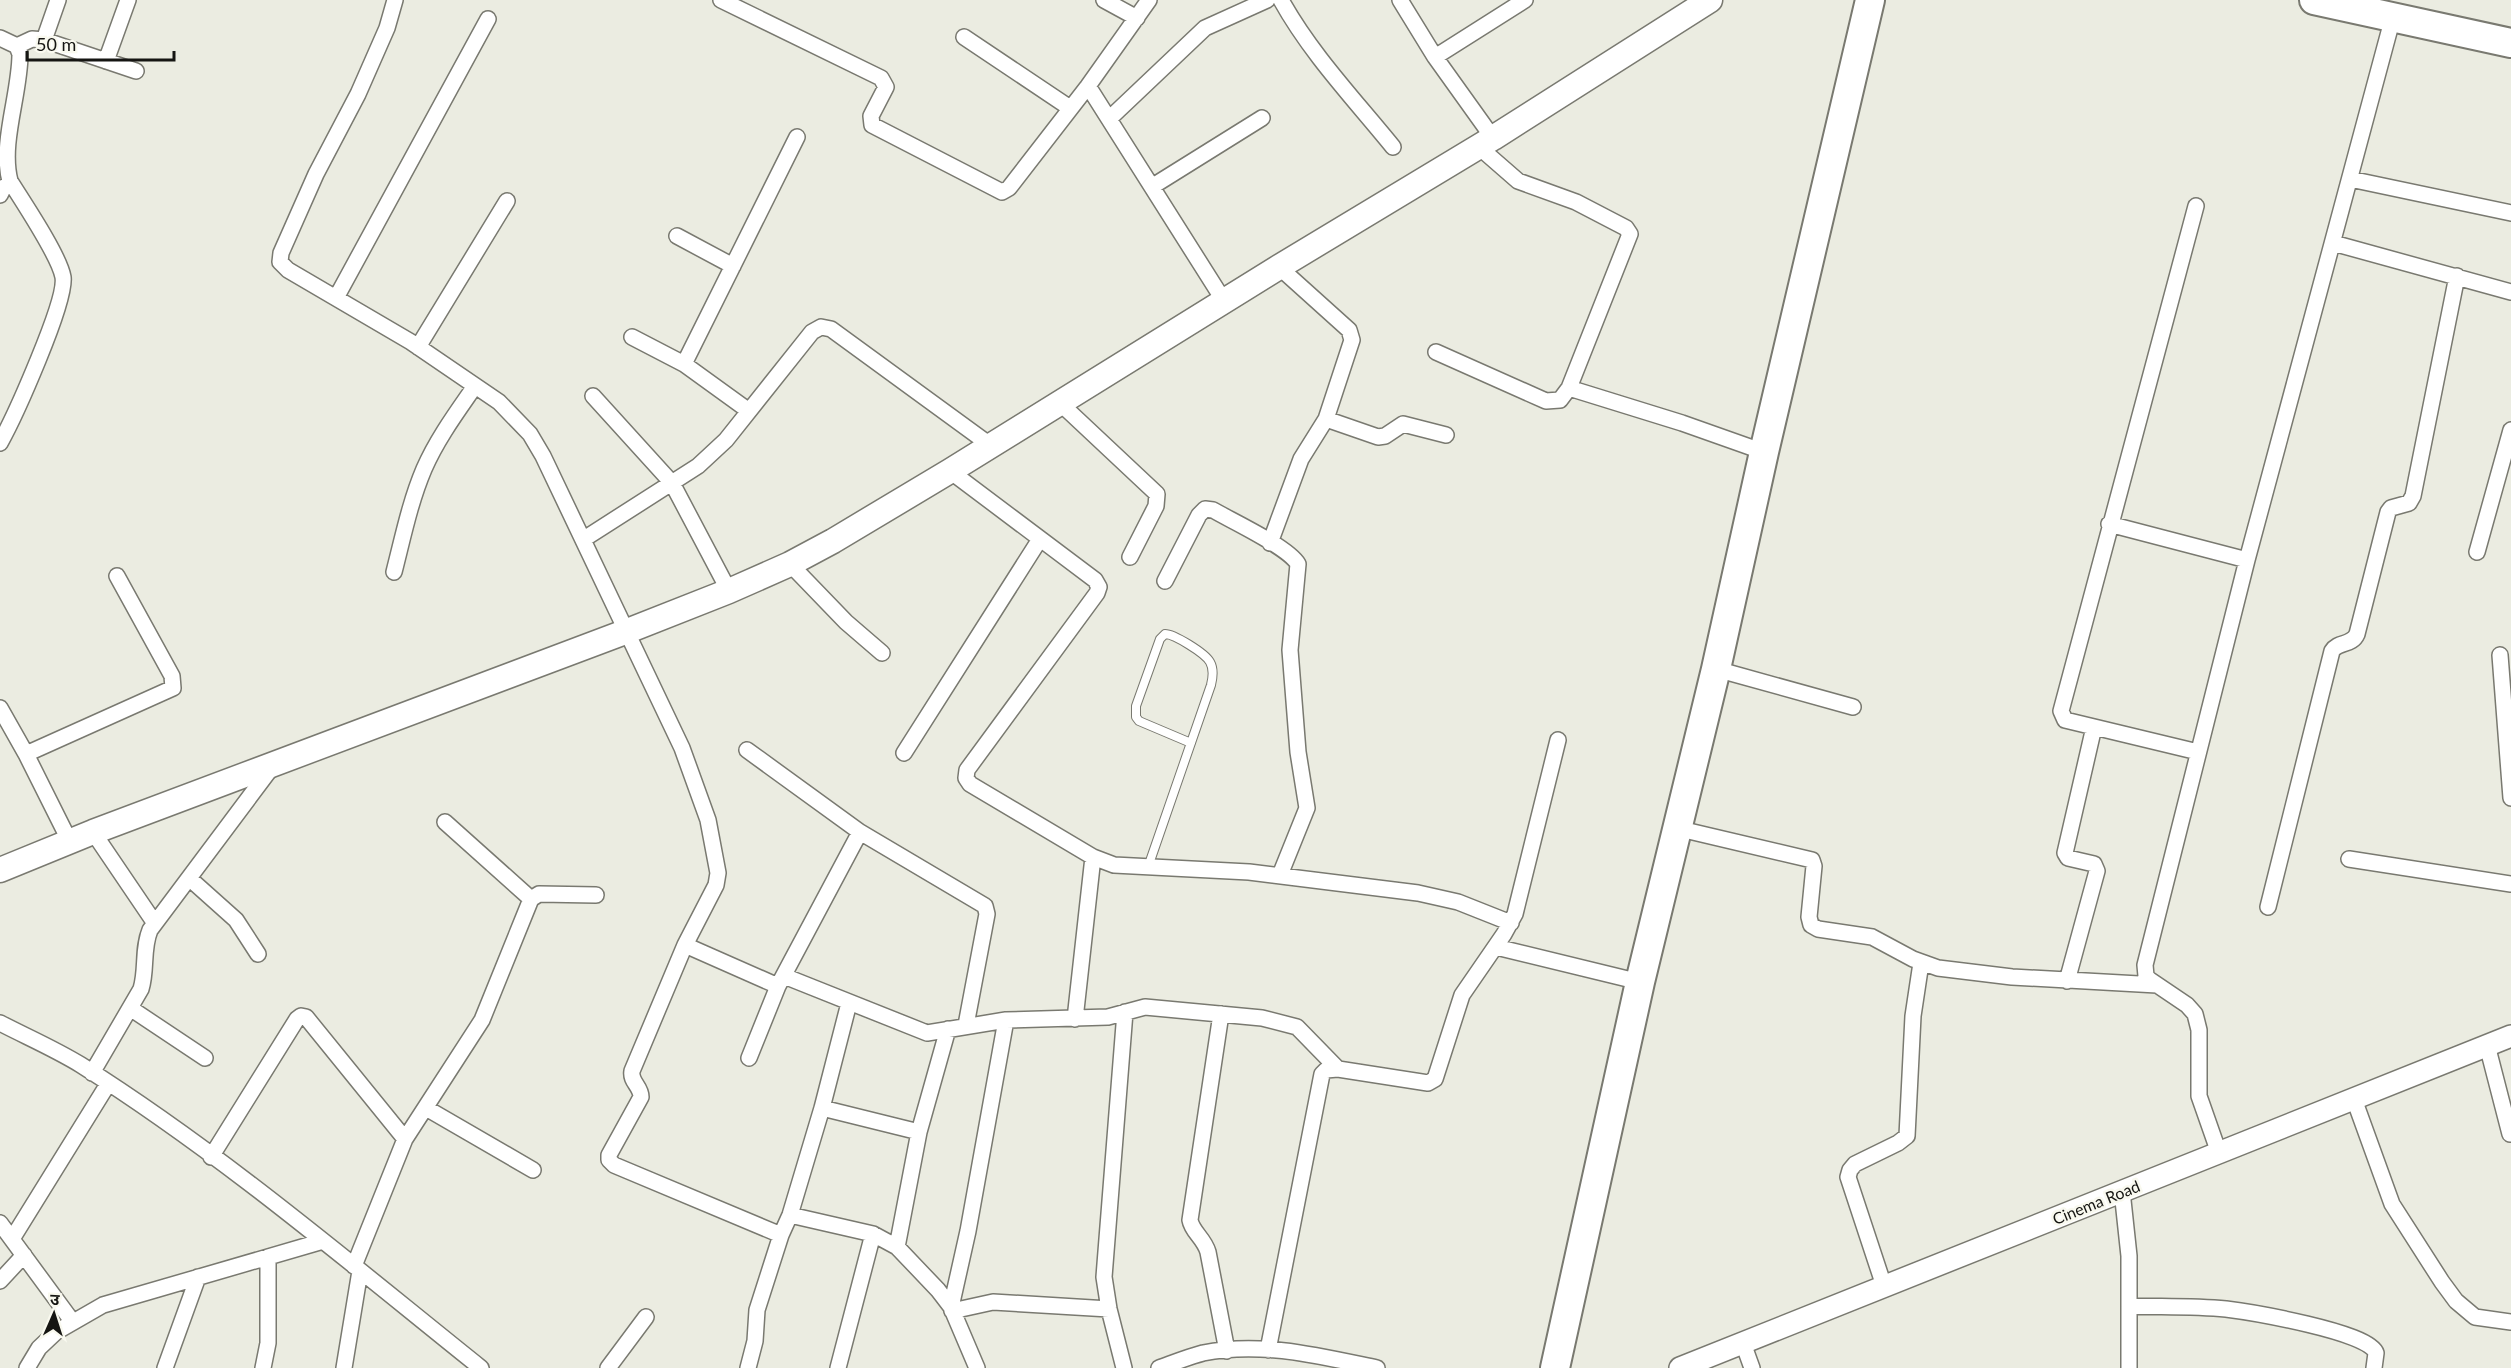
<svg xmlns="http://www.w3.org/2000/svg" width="2511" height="1368" font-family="Lato,'Noto Sans Devanagari',sans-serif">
  <rect width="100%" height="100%" fill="#ebece1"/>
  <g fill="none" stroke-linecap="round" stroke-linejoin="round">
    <g stroke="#797970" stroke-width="10">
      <path id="lane" d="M1148,867L1211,685C1213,677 1214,669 1210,662C1205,653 1174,634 1165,634L1160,639L1136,706V717L1139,721L1191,743"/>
    </g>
    <g stroke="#797970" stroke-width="18">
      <path id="street" d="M395,0L387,28L358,94L316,174L281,253L280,262L288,270L411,342L499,402L530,434L543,456L682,748L708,820L718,873L716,885L685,945L632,1071C630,1082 641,1086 641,1097L609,1155V1160L614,1165L781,1235
        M721,0L881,78L886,87L871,116L872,125L1002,192L1009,188L1088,86L1149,0
        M1104,0L1137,18
        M1281,0C1311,54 1354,99 1393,147
        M1400,0L1435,57L1493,138
        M964,37L1070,108
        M0,38L17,46L20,54C20,94 0,143 10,181C23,202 59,255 63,277C67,301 14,418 0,443
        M44,40L58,0
        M17,46L32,39L44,40L136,71
        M1435,57L1525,0
        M106,61L128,0
        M1088,86L1224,301
        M1109,119L1205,28L1267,0
        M2350,179L2511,213
        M1153,186L1262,118
        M0,195L4,187
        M2196,206L2061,711L2065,720L2198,752
        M677,236L733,266
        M2333,243L2511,292
        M336,298L488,19
        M632,337L684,364L749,411
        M418,347L507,201
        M1436,352L1546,401L1560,400L1569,388L1630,234L1626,228L1576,202L1518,181L1479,147
        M684,364L797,137
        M1569,388L1682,423L1764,452
        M593,396L672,483L729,591
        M1060,403L1157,494L1156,506L1130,557
        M1326,419L1378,437L1385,436L1403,424L1446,435
        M950,471L1095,580L1099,587L1097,593L967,770L966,778L970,784L1093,857L1114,865L1249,872L1418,893L1458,902L1511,923
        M2109,524L2247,560
        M584,539L698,466L726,440L812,332L821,327L831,329L990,445
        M1270,543L1301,459L1326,419L1352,340L1349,330L1279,267
        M2477,552L2511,430
        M790,564L846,622L882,653
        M394,572C403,537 410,502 424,469C437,439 457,412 475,386
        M1165,581L1199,515L1205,509L1213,510C1232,521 1288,547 1298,564L1290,650L1298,752L1307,808L1280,875
        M2500,655L2511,798
        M1716,669L1853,707
        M0,708L26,754L70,842
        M747,750L860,832L985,906L987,914L966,1025
        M904,753L1040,539
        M26,754L173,688L172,676L117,576
        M445,822L531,899
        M1676,828L1812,860L1814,866L1809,917L1811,925L1818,929L1872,937L1913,959L1938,968L2012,977L2157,985
        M93,832L154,922
        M2349,859L2511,884
        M189,878L236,920L258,954
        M2268,907L2332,651C2338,641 2352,646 2357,634L2388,512L2391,508L2409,503L2413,496L2457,276
        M685,945L778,986
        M1496,947L1640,982
        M784,976L927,1033L1006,1020L1108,1017L1145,1007L1262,1018L1297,1027L1338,1069
        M2067,981L2097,871L2094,864L2068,858L2065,853L2094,727
        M130,1008L205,1058
        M1221,1014L1190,1220C1192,1232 1204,1238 1208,1252L1227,1351
        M1075,1019L1093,857
        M0,1023C27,1037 55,1049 81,1065C222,1154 351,1264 481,1368
        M2487,1045L2510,1134
        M749,1058L778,986L860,832
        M92,1073L141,989C147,970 142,949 150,930L272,767
        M2354,1099L2392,1204L2442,1282L2456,1301L2475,1317L2511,1322
        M426,1108L533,1170
        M822,1108L919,1132
        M2219,1153L2199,1096V1030L2195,1014L2187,1005L2150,980L2146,976L2145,965L2247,560L2393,17
        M211,1157L297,1019L301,1016L306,1017L405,1139
        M2122,1191L2129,1256V1368
        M790,1215L873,1234L897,1247L938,1290L951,1307L977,1368
        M0,1223L72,1321
        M12,1239L108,1084
        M897,1247L919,1132L948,1029
        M354,1266L405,1139L482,1020L531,899L539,894L596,895
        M0,1281L24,1255
        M1884,1286L1848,1177L1850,1170L1855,1164L1898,1143L1907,1136L1913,1016L1921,963
        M2129,1306C2161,1307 2194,1306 2226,1309C2250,1312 2370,1332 2376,1353L2374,1368
        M951,1307L968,1231L1006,1020
        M952,1311L993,1302L1109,1309
        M1743,1343L1752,1368
        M1268,1350L1322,1074L1326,1070L1338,1069L1428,1083L1435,1079L1462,995L1504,934L1515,914L1558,740
        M27,1368L39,1348L56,1332L103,1305L323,1241
        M165,1368L198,1277
        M263,1368L268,1343V1257
        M344,1368L360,1271
        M608,1368L646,1317
        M748,1368L755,1341L757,1310L781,1235L790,1215L822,1108L849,1003
        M838,1368L873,1234
        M1124,1368L1109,1309L1104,1277L1125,1012
        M1159,1368C1173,1363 1188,1357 1203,1353C1261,1341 1320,1356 1377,1368"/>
    </g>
    <g stroke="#797970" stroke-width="24">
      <path id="secondary" d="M1680,1368L2511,1036"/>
    </g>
    <g stroke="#797970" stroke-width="27">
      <path id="primary" d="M0,870L93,832L625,632L729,591L790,564L833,541L950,471L1279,267L1493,138L1710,0"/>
    </g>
    <g stroke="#797970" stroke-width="32">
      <path id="highway" d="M2314,0L2511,43
        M1555,1368L1640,982L1716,669L1764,452L1870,0"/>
    </g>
    <use href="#lane" stroke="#fff" stroke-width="8"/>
    <use href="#street" stroke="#fff" stroke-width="15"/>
    <use href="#secondary" stroke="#fff" stroke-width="21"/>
    <use href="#primary" stroke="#fff" stroke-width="24"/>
    <use href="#highway" stroke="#fff" stroke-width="28"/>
  </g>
  <g text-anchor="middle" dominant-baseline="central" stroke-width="5" stroke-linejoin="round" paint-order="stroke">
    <g font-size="16" fill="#151512" stroke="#f9f9ef">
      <text transform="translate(2096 1202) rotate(-22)">Cinema Road</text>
    </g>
  </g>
  <g transform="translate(54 1314) rotate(3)" stroke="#f9f9ef" stroke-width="4.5" paint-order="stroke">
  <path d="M0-4.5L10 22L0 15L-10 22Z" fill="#151512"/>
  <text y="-9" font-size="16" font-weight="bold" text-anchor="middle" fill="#151512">उ</text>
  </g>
  <path d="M27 51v9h147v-9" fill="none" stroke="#151512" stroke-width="3"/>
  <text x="36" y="51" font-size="18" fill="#151512" stroke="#f9f9ef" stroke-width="4.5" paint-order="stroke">50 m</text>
</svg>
